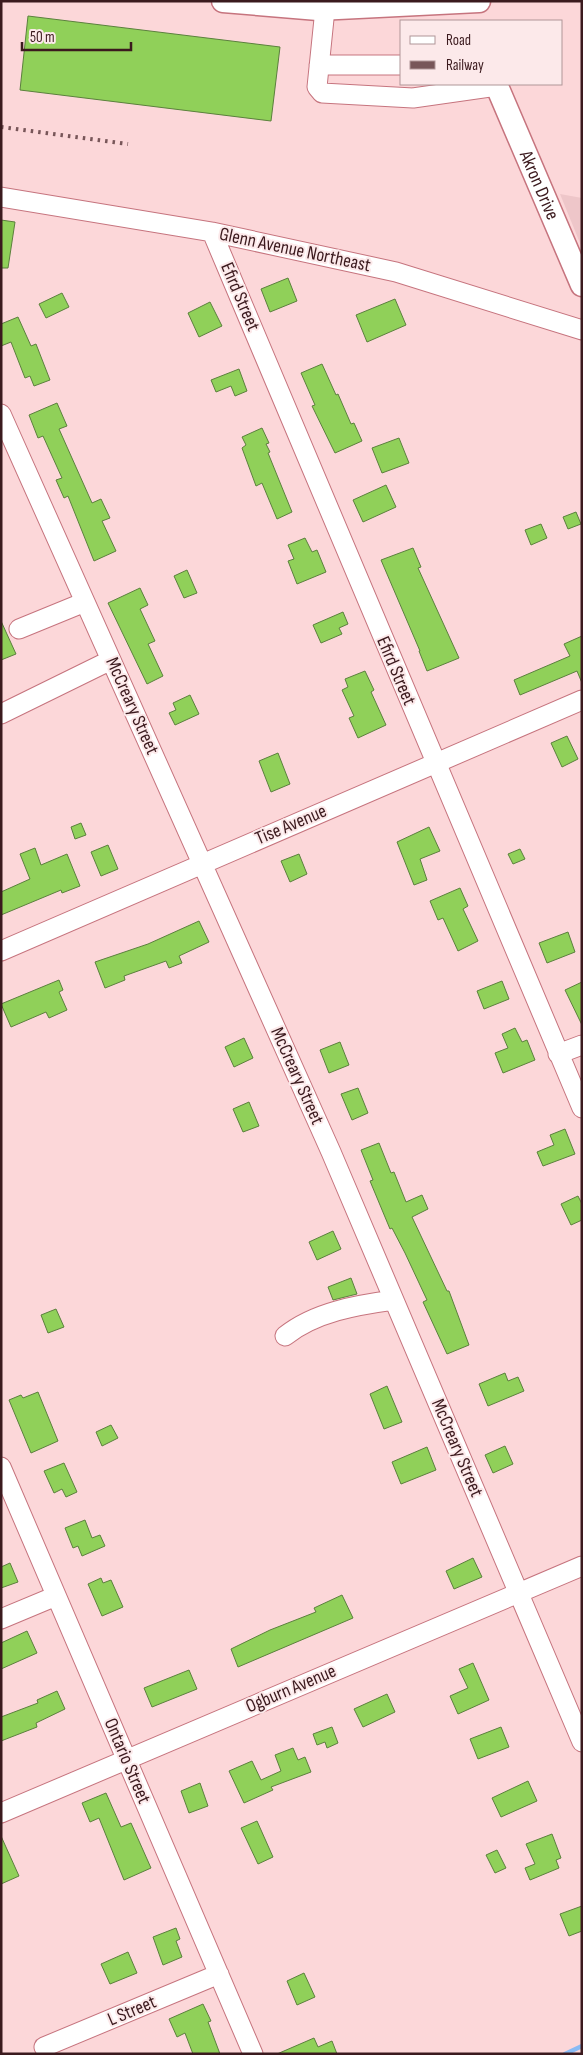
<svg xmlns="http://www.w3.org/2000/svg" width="583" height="2055" font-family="'Sofia Sans Condensed',sans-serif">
  <rect width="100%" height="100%" fill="#fcd7d9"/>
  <path fill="#eec6c9" d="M560,194L582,198V248Z"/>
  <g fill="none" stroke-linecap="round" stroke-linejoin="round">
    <path stroke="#89bbf5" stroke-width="4.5" d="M565,2054L582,2046"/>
  </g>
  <path fill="#90d059" stroke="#5b803d" d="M28,16L280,47L271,121L20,90Z
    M1,220L15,222L8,268H1Z
    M288,278L297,301L270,312L261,289Z
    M62,293L69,307L46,318L39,304Z
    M395,299L406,325L367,342L356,315Z
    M210,302L222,326L199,337L188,313Z
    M18,317L31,346L36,344L50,380L34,386L30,376L25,378L11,342L1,346V324Z
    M322,364L336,395L338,394L351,424L354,423L362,441L335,453L312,406L315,405L301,373Z
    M239,369L247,391L235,396L231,386L216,392L211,380Z
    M57,403L67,426L59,429L92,503L101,499L110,518L102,521L116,551L94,561L68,496L64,498L56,480L62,478L43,436L38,438L29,415Z
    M262,428L269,443L266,444L270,452L268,453L292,512L277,519L262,483L256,486L242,448L246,445L242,437Z
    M399,438L409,463L382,473L372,448Z
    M386,485L396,507L363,522L353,500Z
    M576,512L581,524L568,529L563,517Z
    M541,524L547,538L531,545L525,530Z
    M305,538L312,552L317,550L326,572L297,584L288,561L294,559L288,545Z
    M413,548L421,567L418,568L459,658L427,671L419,651H420L381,560Z
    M187,570L197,593L184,598L174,576Z
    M140,588L148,605L140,609L155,641L148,644L163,676L147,684L108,603Z
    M343,612L348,624L339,628L342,634L321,643L313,625Z
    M1,621L16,654L1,660Z
    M582,636V683L577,671L520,695L514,680L570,656L564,644Z
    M365,671L374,690L371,692L386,725L358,738L349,718L354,716L342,690L348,687L345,679Z
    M190,695L199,714L175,725L169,713L176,710L173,703Z
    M567,736L578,759L562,767L551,743Z
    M278,753L290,784L271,792L259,761Z
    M81,823L86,835L75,839L71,827Z
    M429,827L440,851L420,859L427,880L414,885L397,842Z
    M108,845L118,869L101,876L91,852Z
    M35,848L41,865L67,854L80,886L62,893L61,890L1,915V892L30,879L20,854Z
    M520,849L525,859L513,864L508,854Z
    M299,854L307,874L290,882L281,861Z
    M460,888L468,906L463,909L478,941L458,951L443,918L438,920L430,901Z
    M199,921L209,942L179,956L182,963L169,968L166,961L124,976L125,980L105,988L95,962L148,944Z
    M568,932L575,952L547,963L539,943Z
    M59,980L63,990L59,992L67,1010L49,1018L46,1012L11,1027L1,1004Z
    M502,981L509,999L484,1009L477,991Z
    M582,982V1025L565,990Z
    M515,1028L522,1042L527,1040L535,1060L503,1073L495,1053L508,1048L502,1034Z
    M244,1038L253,1058L234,1067L225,1047Z
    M340,1042L349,1065L329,1073L320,1050Z
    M358,1088L368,1113L352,1120L341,1094Z
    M249,1102L259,1126L243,1132L233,1109Z
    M565,1129L575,1154L543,1166L537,1152L554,1145L550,1135Z
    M379,1143L391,1173L394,1172L406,1202L422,1195L428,1209L412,1217L447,1291H449L469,1345L447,1354L423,1302L427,1300L405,1253L392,1228L390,1229L370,1181L373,1180L361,1150Z
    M578,1196L582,1204V1220L571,1225L561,1204Z
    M333,1231L341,1249L317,1260L309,1242Z
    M351,1278L357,1294L333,1300L328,1287Z
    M56,1309L64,1327L48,1333L41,1315Z
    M505,1373L508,1381L518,1377L524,1391L488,1406L479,1384Z
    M387,1386L402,1422L384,1429L370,1394Z
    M38,1392L58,1441L31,1453L9,1400L21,1395L23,1398Z
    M111,1425L118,1438L102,1446L96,1432Z
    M505,1446L513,1464L493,1473L485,1455Z
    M427,1447L436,1470L401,1484L392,1462Z
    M64,1463L77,1492L66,1497L62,1489L54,1493L44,1471Z
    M85,1520L92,1538L100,1535L105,1546L82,1556L78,1546L73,1548L65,1528Z
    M473,1558L482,1577L454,1589L446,1571Z
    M10,1563L18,1582L1,1588V1567Z
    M101,1578L103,1583L111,1580L123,1607L102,1616L88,1584Z
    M342,1595L353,1618L238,1667L231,1649L270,1630L316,1612L314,1608Z
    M27,1631L37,1653L1,1669V1643Z
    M473,1663L489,1700L458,1714L450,1696L468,1688L459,1669Z
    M189,1670L197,1689L152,1707L144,1688Z
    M57,1691L65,1709L36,1723L37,1727L1,1741V1717L38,1703L37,1700Z
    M387,1694L395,1712L363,1727L354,1709Z
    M332,1727L338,1743L327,1748L325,1742L317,1745L313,1734Z
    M501,1727L509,1747L478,1759L470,1739Z
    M293,1748L298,1760L305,1757L311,1772L271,1787L273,1790L244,1803L229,1771L252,1761L261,1780L281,1771L275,1755Z
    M528,1781L537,1801L501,1817L492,1798Z
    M200,1783L208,1806L189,1813L181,1791Z
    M106,1793L121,1827L131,1823L151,1868L124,1880L99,1818L90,1822L82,1803Z
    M257,1821L273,1857L258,1864L241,1828Z
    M552,1834L561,1858L556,1860L559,1868L530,1880L525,1868L535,1864L526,1844Z
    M1,1836L19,1876L1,1884Z
    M497,1850L506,1868L495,1873L486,1855Z
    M582,1906V1931L569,1936L560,1914Z
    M176,1928L180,1939L176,1941L182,1957L163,1965L153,1937Z
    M128,1952L137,1973L110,1984L101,1964Z
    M304,1973L315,1997L297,2005L287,1981Z
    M203,2004L211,2021L208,2022L220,2054H193L185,2033L177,2037L169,2019Z
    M314,2038L318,2047L332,2041L337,2054H277Z"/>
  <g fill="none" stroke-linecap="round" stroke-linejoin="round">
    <g stroke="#c6747e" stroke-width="21">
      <path id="minor" d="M325,9L317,87L322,93L413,98L497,86
        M319,65H402
        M1,197L212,232L396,272L582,330
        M212,232L582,1108
        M1,414L331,1152L582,1742
        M19,629L85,602
        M1,714L111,660
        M1,951L582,700
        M558,1054L582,1045
        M285,1336C315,1312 357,1305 394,1300
        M1,1467L253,2054
        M1,1619L56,1596
        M1,1813L582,1566
        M44,2047L219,1974"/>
    </g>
    <g stroke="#c6747e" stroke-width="25">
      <g id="major">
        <path d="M223,1L318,9L479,1"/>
        <path id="s1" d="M496,84L582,285"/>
      </g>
    </g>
    <use href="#minor" stroke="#fff" stroke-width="19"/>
    <use href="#major" stroke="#fff" stroke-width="22"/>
    <path stroke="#785659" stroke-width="4" stroke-dasharray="2.5 5" stroke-linecap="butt" d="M1,127L128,144"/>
  </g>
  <g text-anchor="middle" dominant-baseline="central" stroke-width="4" stroke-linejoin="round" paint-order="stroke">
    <g font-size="19" fill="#3b1a1e" stroke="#fce9ea">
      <text stroke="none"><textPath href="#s1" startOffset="110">Akron Drive</textPath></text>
      <text transform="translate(295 250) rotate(12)">Glenn Avenue Northeast</text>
      <text transform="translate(240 297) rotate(67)">Efird Street</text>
      <text transform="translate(396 671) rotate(67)">Efird Street</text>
      <text transform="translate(132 706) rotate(66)">McCreary Street</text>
      <text transform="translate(291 825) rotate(-23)">Tise Avenue</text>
      <text transform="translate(297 1076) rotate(66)">McCreary Street</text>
      <text transform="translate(457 1448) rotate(67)">McCreary Street</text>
      <text transform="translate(291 1689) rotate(-23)">Ogburn Avenue</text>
      <text transform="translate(127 1761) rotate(67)">Ontario Street</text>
      <text transform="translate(132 2011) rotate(-23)">L Street</text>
    </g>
  </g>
  <rect width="583" height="2055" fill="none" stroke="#3b1a1e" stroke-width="5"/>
  <rect x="400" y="20" width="162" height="65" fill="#fce9ea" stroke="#af9698"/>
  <rect x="410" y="36" width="25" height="8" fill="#ffffff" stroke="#af9698"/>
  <text x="446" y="45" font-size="15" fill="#3b1a1e">Road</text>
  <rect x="410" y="61" width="25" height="8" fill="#785659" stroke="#af9698"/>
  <text x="446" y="70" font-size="15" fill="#3b1a1e">Railway</text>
  <path d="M22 42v8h109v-8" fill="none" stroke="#3b1a1e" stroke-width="2.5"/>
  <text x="30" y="42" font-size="15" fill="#3b1a1e" stroke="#fce9ea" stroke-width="4" paint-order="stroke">50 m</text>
</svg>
